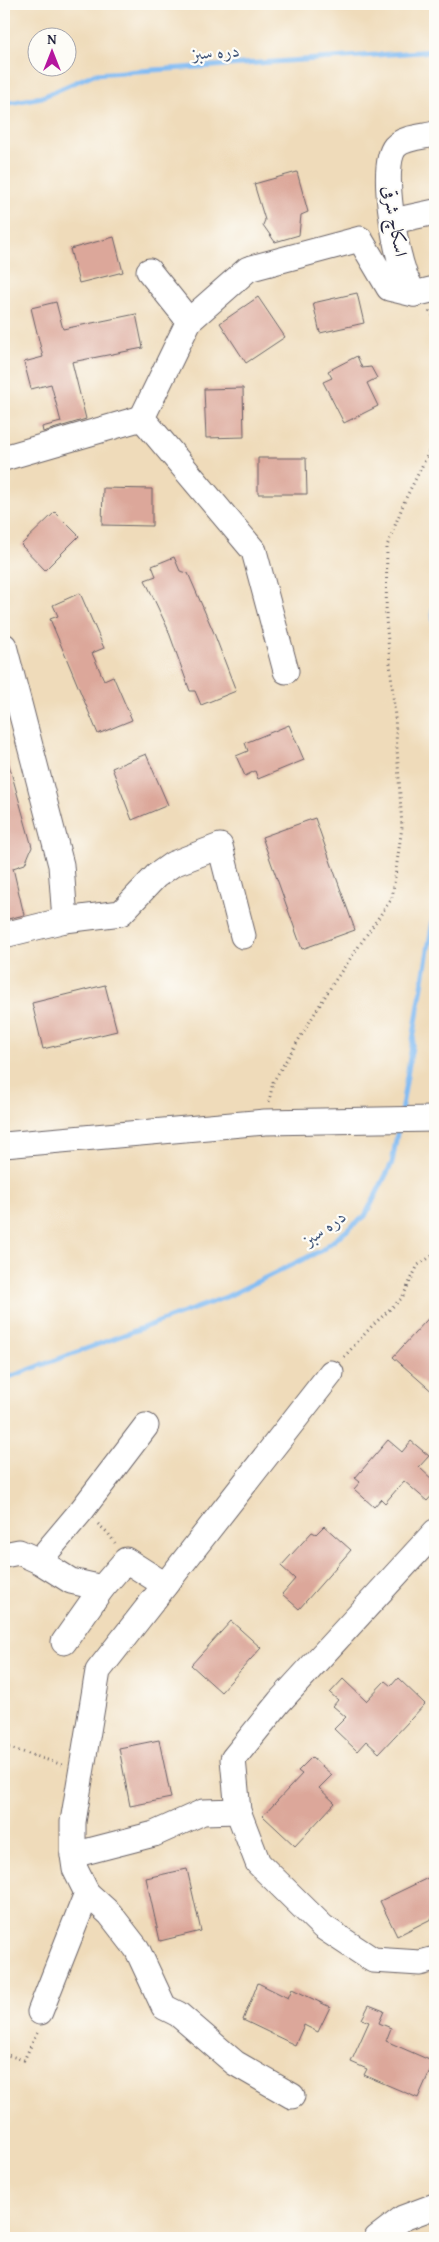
<svg xmlns="http://www.w3.org/2000/svg" width="439" height="2242" font-family="'Gentium Book Plus',Amiri,serif">
  <rect width="100%" height="100%" fill="#fdfcf7"/>
  <filter id="ink" filterUnits="userSpaceOnUse"><feTurbulence type="fractalNoise" baseFrequency=".02" numOctaves="2"/><feDisplacementMap in="SourceGraphic" scale="10" xChannelSelector="R" yChannelSelector="G"/><feConvolveMatrix kernelMatrix="1 2 1 2 8 2 1 2 1" color-interpolation-filters="sRGB"/></filter>
  <filter id="wash" filterUnits="userSpaceOnUse"><feTurbulence type="fractalNoise" baseFrequency=".0096" numOctaves="4" result="noise"/><feDisplacementMap in="SourceGraphic" scale="20" xChannelSelector="R" yChannelSelector="G"/><feGaussianBlur stdDeviation="1.12" result="paint"/><feColorMatrix in="noise" values="0 0 0 0 0 0 0 0 0 0 0 0 0 0 0 0 0 1.4 0 .05"/><feComposite in="paint" operator="in"/></filter>
  <g filter="url(#wash)">
    <rect width="100%" height="100%" fill="#efdbba"/>
    <g fill="none" stroke-linecap="round" stroke-linejoin="round">
      <g stroke="#82bcf3" stroke-width="5">
        <polyline points="4,104 42,97 94,74 435,51"/>
        <polyline points="435,599 433,610 435,640"/>
        <polyline points="401,1112 435,908"/>
        <polyline points="4,1379 226,1297 322,1250 365,1216 392,1163 398,1128"/>
      </g>
    </g>
    <g id="blocks">
      <g fill="#dca79a">
        <polygon points="297,172 308,212 301,215 299,235 275,242 263,225 265,220 254,184"/>
        <polygon points="114,237 123,272 79,283 70,249"/>
        <polygon points="357,293 364,323 320,333 313,303"/>
        <polygon points="258,297 285,337 246,363 220,323"/>
        <polygon points="56,302 63,329 136,314 143,348 72,362 86,419 43,432 42,427 61,422 51,384 31,389 24,362 43,357 31,308"/>
        <polygon points="357,356 362,368 371,367 377,378 367,383 378,406 344,423 323,382 332,378 328,371"/>
        <polygon points="243,388 244,437 206,438 204,389"/>
        <polygon points="258,458 306,458 307,494 258,494"/>
        <polygon points="103,488 152,489 152,526 102,525"/>
        <polygon points="55,512 79,536 45,570 21,545"/>
        <polygon points="174,557 180,571 188,573 214,633 236,691 201,705 195,691 190,691 167,627 145,580 156,576 152,566"/>
        <polygon points="80,593 104,648 92,653 104,680 113,676 132,720 98,734 50,619 58,616 53,605"/>
        <polygon points="289,725 304,760 258,779 255,771 245,776 236,756 248,751 245,743"/>
        <polygon points="146,754 168,805 132,820 112,768"/>
        <polygon points="8,761 32,847 25,864 13,868 24,915 4,920 4,762"/>
        <polygon points="315,818 355,930 302,949 262,837"/>
        <polygon points="105,985 117,1031 43,1049 32,1003"/>
        <polygon points="435,1311 435,1394 393,1357"/>
        <polygon points="388,1440 402,1452 411,1441 429,1456 419,1467 435,1482 435,1492 427,1501 404,1481 385,1503 381,1499 374,1507 354,1489 360,1482 355,1478"/>
        <polygon points="324,1526 351,1550 299,1609 282,1594 295,1579 281,1566 312,1532 316,1534"/>
        <polygon points="231,1621 261,1648 221,1692 191,1665"/>
        <polygon points="398,1678 425,1704 379,1753 366,1741 357,1751 334,1729 346,1717 333,1706 338,1700 330,1693 343,1679 366,1701 385,1681 391,1686"/>
        <polygon points="159,1740 171,1798 130,1806 119,1748"/>
        <polygon points="312,1757 332,1775 319,1788 335,1803 295,1846 263,1816 302,1774 298,1771"/>
        <polygon points="187,1869 201,1931 160,1941 146,1878"/>
        <polygon points="430,1877 435,1887 435,1917 397,1936 380,1901"/>
        <polygon points="258,1983 288,1998 292,1989 330,2007 318,2032 304,2025 295,2045 243,2020"/>
        <polygon points="369,2005 384,2011 379,2023 391,2028 386,2041 434,2062 418,2098 364,2075 367,2069 351,2062 369,2022 362,2019"/>
      </g>
    </g>
  </g>
  <g filter="url(#ink)">
    <use href="#blocks" fill-opacity="0" stroke="#6a6367" stroke-width="1"/>
    <g fill="none" stroke-linecap="round" stroke-linejoin="round">
      <g stroke="#6a6367" stroke-width="27">
        <g id="minor">
          <polyline points="393,221 435,212"/>
          <polyline points="149,271 189,321"/>
          <path d="M414,294C411,287 406,280 404,273C396,249 379,167 395,147C404,137 423,137 435,134"/>
          <polyline points="4,458 142,418"/>
          <polyline points="4,646 61,865 65,920"/>
          <polyline points="286,671 254,551 142,418 189,321 248,269 360,239 389,288 414,294 435,289"/>
          <polyline points="4,935 65,920 121,913 156,876 173,864 220,846 243,936"/>
          <polyline points="4,1145 265,1122 435,1119"/>
          <polyline points="435,1532 280,1701 233,1759 238,1811 258,1863 323,1927 373,1960 420,1963 435,1959"/>
          <polyline points="4,1555 19,1552 39,1561 71,1581 102,1588 126,1560 165,1585"/>
          <polyline points="39,1561 82,1510 146,1426"/>
          <polyline points="64,1642 102,1588"/>
          <polyline points="238,1811 203,1812 154,1834 73,1855 73,1822 98,1671 331,1373"/>
          <polyline points="87,1893 110,1914 137,1949 164,2007 178,2014 235,2063 292,2096"/>
          <polyline points="40,2012 87,1893 75,1869 73,1855"/>
          <polyline points="377,2238 403,2218 435,2206"/>
        </g>
      </g>
      <g stroke="#6a6367" stroke-width="3" stroke-dasharray="1 4" stroke-linecap="butt">
        <polyline points="429,311 435,318"/>
        <polyline points="269,1102 273,1082 332,985 392,898 402,827 395,717 386,619 387,546 405,500 435,440"/>
        <polyline points="344,1357 372,1326 402,1298 418,1265 435,1254"/>
        <polyline points="98,1524 108,1533 115,1543"/>
        <polyline points="4,1746 63,1765"/>
        <polyline points="4,2054 24,2060 38,2031"/>
      </g>
      <use href="#minor" stroke="#fff" stroke-width="25"/>
    </g>
  </g>
  <g text-anchor="middle" stroke-width="4.5" stroke-linejoin="round" paint-order="stroke">
    <g font-size="18" fill="#22223b" stroke="#fdfcf7">
      <text transform="translate(395 221) rotate(80)" y="6">اسکاچ شرقی</text>
    </g>
    <g font-size="19" font-style="italic" fill="#44587b" stroke="#fdfcf7">
      <text transform="translate(216 51) rotate(-4)" y="7">دره سبز</text>
      <text transform="translate(324 1227) rotate(-35)" y="7">دره سبز</text>
    </g>
  </g>
  <rect width="439" height="2242" fill="none" stroke="#fdfcf7" stroke-width="20"/>
  <g transform="translate(52 52)"><circle r="24" fill="#fdfcf7" stroke="#a5a5ac"/>
  <path d="M0-4L9 19L0 12L-9 19Z" fill="#b5179e"/>
  <text y="-8" font-size="14" font-weight="bold" text-anchor="middle" fill="#22223b">N</text>
  </g>
</svg>
